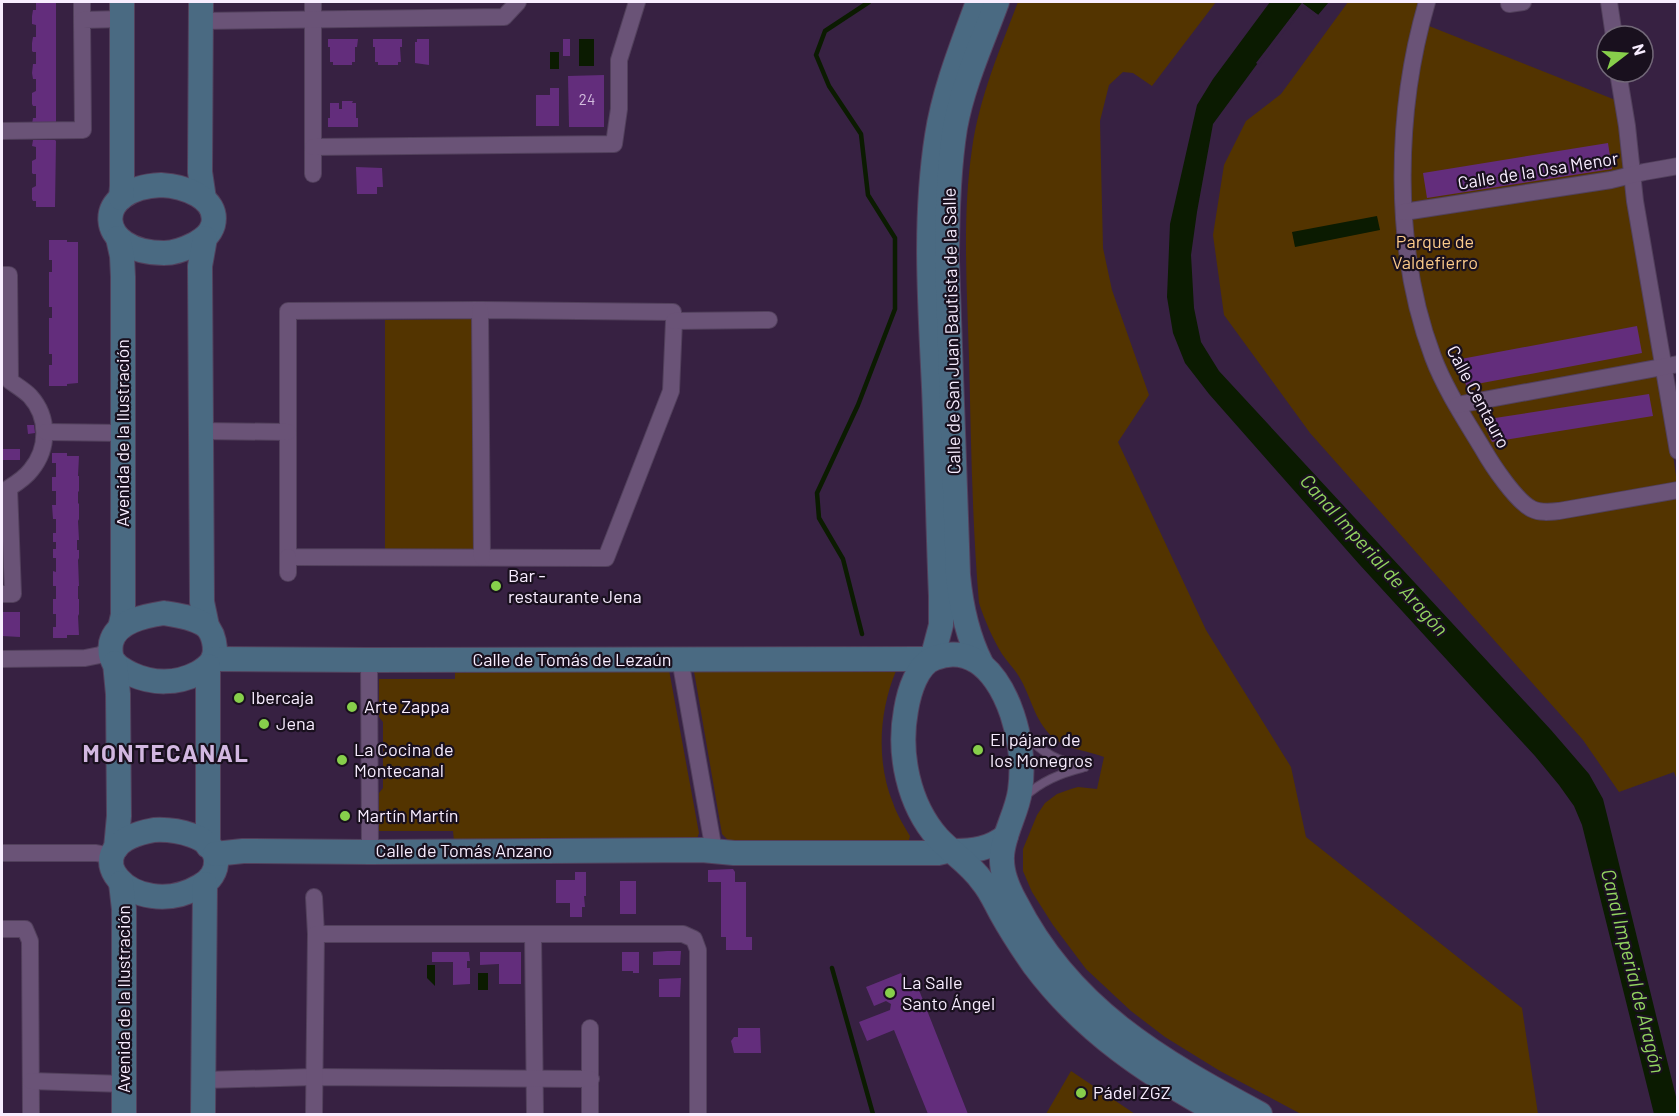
<svg xmlns="http://www.w3.org/2000/svg" width="1679" height="1116" font-family="Barlow,sans-serif">
  <rect width="100%" height="100%" fill="#372142"/>
  <g fill="#533400">
    <path d="M1018,2H1216L1152,86L1133,73L1123,72L1109,85L1100,121L1103,248L1112,290L1149,395L1118,442L1206,630L1291,767L1306,837L1522,1008L1538,1114H1301L1220,1071L1165,1037L1131,1011L1086,969L1053,925L1032,892L1023,871V849L1037,815L1045,803L1057,794L1071,789L1078,787L1097,789L1104,757C1089,751 1070,750 1056,740C1035,723 1033,702 1021,680C1016,670 1008,663 1002,654C992,637 985,621 979,603C972,521 971,439 969,357C967,288 962,217 972,149C979,98 1000,49 1018,2Z"/>
    <polygon points="1348,2 1424,2 1414,22 1429,26 1623,103 1677,483 1677,780 1674,772 1619,792 1583,740 1310,433 1224,315 1213,235 1224,165 1246,121 1281,94"/>
    <polygon points="473,319 475,549 385,550 385,320"/>
    <polygon points="455,669 669,670 699,833 697,839 454,841 453,831 379,831 379,793 383,788 383,722 379,717 379,679 455,679"/>
    <path d="M697,669L896,671C879,711 876,762 893,803C897,815 904,826 910,836L909,840H728L722,834L695,677L694,672Z"/>
    <polygon points="1071,1071 1135,1114 1046,1114"/>
  </g>
  <g fill="#0b1b01">
    <polygon points="1270,2 1329,2 1318,15 1302,3 1213,124 1197,212 1191,255 1194,308 1201,342 1219,371 1551,730 1589,774 1603,799 1608,819 1677,1101 1677,1114 1654,1114 1582,825 1574,806 1559,785 1535,756 1359,564 1209,394 1185,363 1173,333 1167,297 1170,224 1197,105 1213,79"/>
    <rect x="579" y="39" width="15" height="27"/>
    <rect x="550" y="52" width="9" height="17"/>
    <polygon points="1377,216 1380,230 1295,247 1292,232"/>
    <polygon points="427,965 435,965 435,986 427,978"/>
    <rect x="478" y="973" width="10" height="17"/>
  </g>
  <polygon fill="#372142" points="1302,3 1321,17 1317,18 1303,7 1259,65 1256,63"/>
  <g fill="none" stroke-linecap="round" stroke-linejoin="round">
    <g stroke="#0b1b01" stroke-width="4.5">
      <polyline points="862,634 843,559 819,518 817,493 858,405 895,309 895,238 868,195 861,134 829,86 816,55 825,31 869,2"/>
      <polyline points="832,968 873,1114"/>
    </g>
  </g>
  <g fill="#632d7c">
    <polygon points="36,2 56,2 56,124 32,124 33,118 36,118 36,106 33,106 32,104 32,93 36,91 36,79 33,79 32,73 33,64 36,64 36,52 33,52 32,51 32,43 33,37 36,37 36,25 32,24 32,16 33,10 36,10"/>
    <polygon points="328,39 358,39 357,47 355,47 355,62 352,62 352,65 333,65 333,62 330,62 330,47 328,47"/>
    <polygon points="373,39 402,39 402,47 400,47 401,62 398,62 398,65 378,65 378,62 375,62 375,47 373,47"/>
    <polygon points="417,39 429,39 429,65 415,63 415,42 417,42"/>
    <rect x="563" y="39" width="7" height="17"/>
    <polygon points="604,75 604,127 569,127 568,76"/>
    <polygon points="550,88 559,88 559,126 536,126 536,95 550,95"/>
    <polygon points="342,101 353,101 352,103 356,103 356,118 358,118 358,127 328,127 328,118 330,118 330,103 339,103 339,109 342,109"/>
    <polygon points="33,140 55,140 56,141 55,207 36,207 36,201 33,201 32,199 32,188 36,186 36,174 33,174 32,173 32,161 36,159 36,147 32,146"/>
    <polygon points="1608,143 1612,169 1427,198 1423,173"/>
    <polygon points="356,167 382,168 383,187 377,187 377,194 357,194"/>
    <polygon points="49,240 67,240 67,242 78,242 78,383 67,384 67,386 49,386 49,365 52,365 52,354 49,354 49,318 52,318 52,307 49,307 49,272 52,272 52,260 49,260"/>
    <polygon points="1637,326 1642,353 1466,386 1461,359"/>
    <polygon points="1649,394 1653,416 1492,442 1482,420"/>
    <polygon points="27,425 34,425 35,433 28,434"/>
    <rect x="2" y="449" width="18" height="11"/>
    <polygon points="52,453 67,453 67,456 79,456 78,476 79,476 79,491 78,492 78,503 79,504 79,519 78,521 79,540 77,540 77,550 79,550 79,558 78,560 79,586 78,586 78,599 79,599 79,614 78,616 79,635 67,635 67,638 53,638 53,627 56,627 56,614 53,614 53,599 56,599 56,586 53,586 53,571 56,572 56,558 53,558 53,549 56,549 56,542 53,542 53,533 56,533 56,519 53,519 52,505 56,505 56,491 52,491 52,477 56,477 56,463 52,463"/>
    <polygon points="2,612 20,612 20,637 2,636"/>
    <polygon points="733,869 735,872 735,882 746,882 746,937 752,937 752,950 726,950 726,937 721,937 721,882 708,882 708,870"/>
    <polygon points="575,872 586,872 586,896 584,896 585,907 582,907 582,917 570,917 570,903 556,903 556,880 575,880"/>
    <rect x="620" y="881" width="16" height="33"/>
    <polygon points="667,951 681,951 680,965 653,965 653,952"/>
    <polygon points="432,952 469,952 470,961 467,961 467,968 470,968 470,984 453,985 453,962 432,962"/>
    <polygon points="480,952 521,952 521,984 499,984 499,964 480,965"/>
    <polygon points="622,952 639,952 639,973 633,973 633,971 622,971"/>
    <polygon points="901,973 908,989 917,985 968,1114 928,1114 894,1030 867,1041 859,1022 890,1010 891,1004 886,1001 874,1006 866,987"/>
    <polygon points="681,978 680,997 659,997 659,979"/>
    <polygon points="738,1028 760,1028 761,1053 734,1053 731,1041 734,1037 738,1037"/>
  </g>
  <g fill="none" stroke-linecap="round" stroke-linejoin="round">
    <g stroke="#52405c" stroke-width="10">
      <g id="lane">
        <path d="M1024,732C1040,753 1060,762 1085,767"/>
        <path d="M1024,797C1042,781 1059,774 1082,768"/>
      </g>
    </g>
    <g stroke="#52405c" stroke-width="18">
      <g id="street">
        <polyline points="313,2 313,174"/>
        <path d="M1427,2C1395,111 1392,249 1433,357C1445,389 1465,419 1483,449C1492,465 1516,501 1532,509C1540,513 1549,512 1559,511L1678,490"/>
        <polyline points="1509,2 1509,4 1523,2"/>
        <polyline points="1609,2 1614,36"/>
        <polyline points="82,20 82,2"/>
        <polyline points="201,21 504,17 518,2"/>
        <polyline points="1618,72 1627,126 1635,201 1678,451"/>
        <polyline points="2,131 83,130 82,20 122,19"/>
        <polyline points="313,147 614,144 619,109 619,60 637,2"/>
        <polyline points="1404,212 1611,180 1644,172 1678,166"/>
        <path d="M2,275H9L10,381C17,386 24,390 30,396C49,417 49,448 31,470C25,478 17,483 9,488L13,594H2"/>
        <polygon points="480,310 673,312 674,321 671,391 606,558 288,557 288,311"/>
        <polyline points="480,310 482,557"/>
        <polyline points="674,321 769,320"/>
        <polyline points="1457,405 1678,364"/>
        <polyline points="201,431 288,432"/>
        <polyline points="46,432 122,433"/>
        <polyline points="288,573 288,557"/>
        <polyline points="2,659 85,658 100,655 110,649"/>
        <polyline points="680,659 714,851"/>
        <polyline points="369,660 370,852"/>
        <polyline points="2,853 96,853 112,856"/>
        <polyline points="314,897 316,934"/>
        <polyline points="2,929 25,929 30,941 31,1114"/>
        <polyline points="533,934 535,1114"/>
        <polyline points="590,1028 590,1114"/>
        <polyline points="204,1080 314,1077 591,1079"/>
        <polyline points="31,1081 124,1084"/>
        <polyline points="314,1114 316,934 683,934 694,939 698,950 698,1114"/>
      </g>
    </g>
    <g stroke="#52405c" stroke-width="26">
      <g id="secondary">
        <polyline points="201,2 200,172 204,199"/>
        <path d="M161,185C182,186 220,197 213,225C210,235 203,239 195,244C185,249 175,253 164,253C95,253 91,188 161,185Z"/>
        <polyline points="121,198 122,186 122,2"/>
        <polyline points="118,238 122,256 123,277 123,615 120,628"/>
        <polyline points="205,238 200,266 202,602 207,626"/>
        <path d="M164,613C177,615 192,617 203,624C214,630 218,651 212,661C209,666 203,670 198,673C177,684 153,684 131,674C125,671 117,667 113,661C110,655 110,649 111,643C116,621 145,616 164,613Z"/>
        <polyline points="213,659 369,660 931,659"/>
        <path d="M932,659L941,625V596C938,526 937,456 934,387C930,303 924,219 937,136C944,90 962,46 978,2"/>
        <polyline points="115,663 118,694 119,816 116,848"/>
        <path d="M981,663C967,635 961,607 958,575L947,261C947,216 948,172 955,128C963,84 982,43 997,2"/>
        <polyline points="208,666 208,846"/>
        <path d="M154,830C174,829 214,835 216,860C217,871 210,881 200,886C133,925 64,846 154,830Z"/>
        <path d="M953,851C973,851 990,849 1006,836"/>
        <polyline points="215,854 243,851 370,852 702,850 734,853 938,853 951,850"/>
        <polyline points="121,883 124,909 124,1114"/>
        <polyline points="203,1114 205,884"/>
        <path d="M1221,1114C1149,1075 1084,1032 1034,965C1022,948 1011,931 1001,913C995,902 990,890 982,881C970,864 952,853 938,838C908,804 898,753 906,710C909,692 917,664 935,658C988,638 1015,707 1020,748C1022,762 1022,777 1020,791C1017,813 1003,834 1002,856C1001,873 1008,889 1016,903C1070,1009 1159,1060 1260,1114"/>
      </g>
    </g>
    <use href="#lane" stroke="#6a5377" stroke-width="8"/>
    <use href="#street" stroke="#6a5377" stroke-width="16"/>
    <use href="#secondary" stroke="#4a6a82" stroke-width="24"/>
  </g>
  <g fill="#87cf4b" stroke="#19101e" stroke-width="2">
    <circle cx="496" cy="586" r="6"/>
    <circle cx="239" cy="698" r="6"/>
    <circle cx="352" cy="707" r="6"/>
    <circle cx="264" cy="724" r="6"/>
    <circle cx="978" cy="750" r="6"/>
    <circle cx="342" cy="760" r="6"/>
    <circle cx="345" cy="816" r="6"/>
    <circle cx="890" cy="993" r="6"/>
    <circle cx="1081" cy="1093" r="6"/>
  </g>
  <g text-anchor="middle" stroke-width="4.5" stroke-linejoin="round" paint-order="stroke">
    <g font-size="15" fill="#d3bdde">
      <text x="587" y="105">24</text>
    </g>
    <g font-size="18" fill="#f8edff" stroke="#19101e">
      <text transform="translate(1538 171) rotate(-9)" y="6">Calle de la Osa Menor</text>
      <text transform="translate(952 331) rotate(-91)" y="6">Calle de San Juan Bautista de la Salle</text>
      <text transform="translate(1478 397) rotate(62)" y="6">Calle Centauro</text>
      <text transform="translate(123 433) rotate(-90)" y="6">Avenida de la Ilustración</text>
      <text x="572" y="666">Calle de Tomás de Lezaún</text>
      <text x="464" y="857">Calle de Tomás Anzano</text>
      <text transform="translate(124 999) rotate(-90)" y="6">Avenida de la Ilustración</text>
    </g>
    <g font-size="18" fill="#fbca8a" stroke="#19101e">
      <text x="1435" y="248">Parque de<tspan x="1435" dy="21">Valdefierro</tspan></text>
    </g>
    <g font-size="18" fill="#f8edff" stroke="#19101e" text-anchor="start">
      <text x="508" y="582">Bar -<tspan x="508" dy="21">restaurante Jena</tspan></text>
      <text x="251" y="704">Ibercaja</text>
      <text x="364" y="713">Arte Zappa</text>
      <text x="276" y="730">Jena</text>
      <text x="990" y="746">El pájaro de<tspan x="990" dy="21">los Monegros</tspan></text>
      <text x="354" y="756">La Cocina de<tspan x="354" dy="21">Montecanal</tspan></text>
      <text x="357" y="822">Martín Martín</text>
      <text x="902" y="989">La Salle<tspan x="902" dy="21">Santo Ángel</tspan></text>
      <text x="1093" y="1099">Pádel ZGZ</text>
    </g>
    <g font-size="20" font-style="italic" fill="#92d460" stroke="#19101e">
      <text transform="translate(1374 555) rotate(48)" y="7">Canal Imperial de Aragón</text>
      <text transform="translate(1633 971) rotate(76)" y="7">Canal Imperial de Aragón</text>
    </g>
    <g font-size="24" font-weight="bold" letter-spacing="1.5" fill="#d2b7e1" stroke="#19101e">
      <text x="166" y="762">MONTECANAL</text>
    </g>
  </g>
  <rect width="1679" height="1116" fill="none" stroke="#f8edff" stroke-width="6"/>
  <g transform="translate(1625 54) rotate(73)"><circle r="28" fill="#19101e" stroke="#726878" stroke-width="1.5"/>
  <path d="M0-4.5L10 22L0 15L-10 22Z" fill="#87cf4b"/>
  <text y="-9" font-size="16" font-weight="bold" text-anchor="middle" fill="#f8edff">N</text>
  </g>
</svg>
